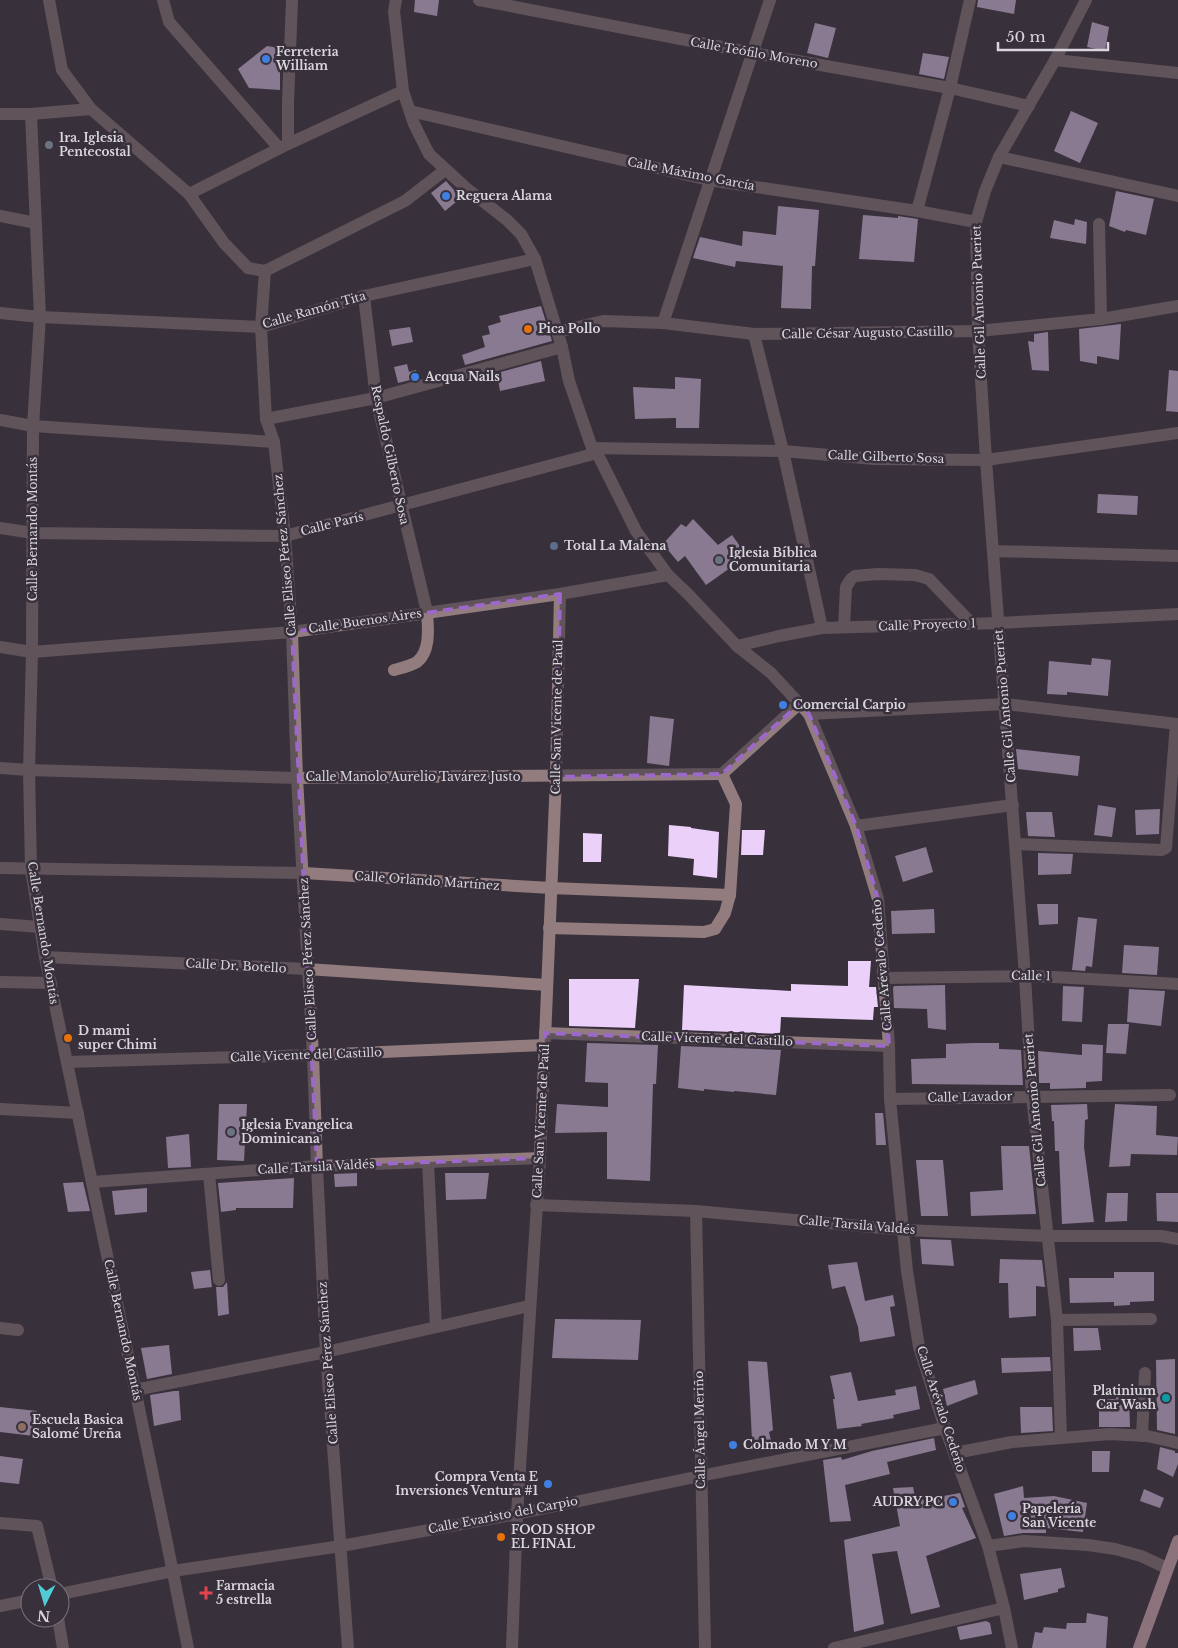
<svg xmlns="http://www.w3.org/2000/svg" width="1178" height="1648" font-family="'Libre Baskerville',serif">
  <rect width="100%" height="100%" fill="#38313c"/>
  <g fill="#ebd0f9">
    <polygon points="415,0 439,0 437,16 414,12"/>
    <polygon points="978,0 1016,0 1014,14 977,7"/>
    <polygon points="1092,22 1109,27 1105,51 1087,47"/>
    <polygon points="815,23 836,28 828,58 807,53"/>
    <polygon points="267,46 280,48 280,90 249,88 238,69"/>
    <polygon points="923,53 949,57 944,79 919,74"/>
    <polygon points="1071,111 1098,123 1080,163 1054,151"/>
    <polygon points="446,181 461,198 445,211 431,193"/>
    <polygon points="1116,191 1154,199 1146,235 1126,230 1125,232 1109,226"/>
    <polygon points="778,206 819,210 815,266 812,266 811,309 781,308 783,266 736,261 735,267 693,258 700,237 742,246 743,231 776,235"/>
    <polygon points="863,215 898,218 898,216 918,219 914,262 859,259"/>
    <polygon points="1075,219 1087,222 1086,244 1050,238 1054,220 1074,225"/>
    <polygon points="541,306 552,341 465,365 462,355 485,347 482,336 490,334 488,326 501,322 499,316"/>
    <polygon points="1121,324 1119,360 1097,356 1097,364 1080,361 1079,329"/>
    <polygon points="410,327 413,342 392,346 389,330"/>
    <polygon points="1048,332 1049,371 1032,370 1028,341 1034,342 1034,334"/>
    <polygon points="541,361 545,381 500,391 497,373"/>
    <polygon points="407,364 409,372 416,370 418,378 398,383 394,367"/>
    <polygon points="1169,370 1178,371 1178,412 1166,411"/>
    <polygon points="675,377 701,379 699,428 676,428 676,418 635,419 633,387 675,389"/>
    <polygon points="1098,494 1138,496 1137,515 1097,513"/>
    <polygon points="693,519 718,545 732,535 747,556 706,585 685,556 678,562 663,544 681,524 686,527"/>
    <polygon points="1092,658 1111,660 1108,696 1067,692 1067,695 1047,694 1049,661 1091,665"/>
    <polygon points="650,716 674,719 669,766 647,763"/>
    <polygon points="1016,749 1080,756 1078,776 1018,769"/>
    <polygon points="1098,805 1116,808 1112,837 1094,835"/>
    <polygon points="1160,809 1159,834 1136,835 1135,810"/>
    <polygon points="1026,812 1052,812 1055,837 1028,836"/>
    <polygon points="669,825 691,827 691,828 719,832 717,878 693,875 694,859 668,856"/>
    <polygon points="742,830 765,830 763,855 741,855"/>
    <polygon points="583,833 602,834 601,862 583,862"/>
    <polygon points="926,847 933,872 903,882 895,856"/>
    <polygon points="1038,853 1073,854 1071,874 1038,875"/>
    <polygon points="1037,904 1058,904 1058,924 1039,925"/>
    <polygon points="934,909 935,933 892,934 891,911"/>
    <polygon points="1078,917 1097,919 1092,967 1086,966 1085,971 1072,970"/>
    <polygon points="1124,945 1159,947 1157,975 1122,973"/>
    <polygon points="848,961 871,961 869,987 876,987 878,1007 874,1007 873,1020 781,1017 780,1034 682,1030 684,985 791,991 791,984 848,986"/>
    <polygon points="569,979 639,979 635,1028 569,1026"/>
    <polygon points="945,985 946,1030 928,1028 927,1009 894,1008 893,988 894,986"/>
    <polygon points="1063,986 1084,987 1082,1022 1062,1021"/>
    <polygon points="1129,989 1165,991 1161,1026 1127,1022"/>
    <polygon points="1108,1024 1129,1024 1126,1054 1106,1053"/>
    <polygon points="587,1043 658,1045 656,1084 653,1084 650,1181 607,1179 607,1132 555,1133 557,1104 608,1107 608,1083 585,1082"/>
    <polygon points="974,1043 999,1043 999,1049 1021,1050 1023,1085 912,1084 911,1059 946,1058 946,1044"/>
    <polygon points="1082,1044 1103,1045 1102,1081 1086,1082 1086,1088 1050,1089 1050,1083 1039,1083 1038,1051 1082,1055"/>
    <polygon points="681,1046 781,1050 776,1095 734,1091 734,1092 704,1089 704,1091 678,1088"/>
    <polygon points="219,1104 247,1104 244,1161 217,1160"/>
    <polygon points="1087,1104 1088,1119 1085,1120 1084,1147 1094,1222 1062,1224 1059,1151 1055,1151 1054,1121 1052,1121 1051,1105"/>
    <polygon points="1115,1104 1157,1106 1156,1135 1178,1137 1177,1155 1131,1154 1130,1166 1109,1167"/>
    <polygon points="875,1113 883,1113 886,1145 876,1145"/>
    <polygon points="189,1134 191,1167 168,1168 166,1137"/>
    <polygon points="1001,1146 1029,1146 1036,1214 971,1216 970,1192 1003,1190"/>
    <polygon points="916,1160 943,1160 948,1216 921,1216"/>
    <polygon points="357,1173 357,1186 335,1187 334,1174"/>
    <polygon points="445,1173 489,1173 486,1199 446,1200"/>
    <polygon points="294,1178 293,1208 236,1208 236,1210 221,1212 218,1183"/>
    <polygon points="83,1182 90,1211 68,1212 63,1183"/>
    <polygon points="147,1188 147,1212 115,1215 112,1191"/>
    <polygon points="1107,1193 1128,1193 1127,1221 1105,1222"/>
    <polygon points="1156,1193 1178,1193 1178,1222 1157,1221"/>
    <polygon points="920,1239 951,1240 954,1266 922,1264"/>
    <polygon points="1000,1259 1042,1260 1045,1287 1036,1286 1036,1316 1009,1318 1008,1283 999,1283"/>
    <polygon points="857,1262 865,1301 893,1295 895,1306 890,1307 895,1336 860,1342 858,1327 845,1286 832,1289 828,1265"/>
    <polygon points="210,1270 212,1287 194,1289 191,1272"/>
    <polygon points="1114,1272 1154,1272 1154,1301 1130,1302 1130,1305 1114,1306 1114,1302 1070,1303 1069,1278 1114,1278"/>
    <polygon points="227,1282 229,1314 218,1316 216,1287 223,1287"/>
    <polygon points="555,1319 641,1320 638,1360 552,1358"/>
    <polygon points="1073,1328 1098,1328 1101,1350 1074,1351"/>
    <polygon points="169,1345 172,1374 147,1379 141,1348"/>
    <polygon points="1050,1357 1051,1371 1002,1373 1001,1358"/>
    <polygon points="1175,1359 1175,1434 1157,1430 1156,1360"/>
    <polygon points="748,1361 767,1362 773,1430 769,1432 771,1441 752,1440"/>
    <polygon points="851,1372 858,1401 896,1395 895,1390 916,1386 920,1409 893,1415 894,1418 861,1424 862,1426 837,1429 833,1399 835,1399 830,1376"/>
    <polygon points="975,1380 978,1394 947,1406 943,1389"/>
    <polygon points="174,1391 179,1391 181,1420 154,1426 150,1395"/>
    <polygon points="1116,1396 1129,1396 1130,1427 1099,1427 1099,1399 1116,1399"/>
    <polygon points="0,1407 37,1411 34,1436 0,1432"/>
    <polygon points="1020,1407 1052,1407 1053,1431 1021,1433"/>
    <polygon points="934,1438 936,1450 887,1462 890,1474 845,1485 851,1521 830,1522 823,1460 841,1457 842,1460 872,1451"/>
    <polygon points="1160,1447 1175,1451 1175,1453 1178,1453 1178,1464 1173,1477 1157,1469"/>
    <polygon points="1092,1451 1110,1451 1109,1472 1092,1472"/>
    <polygon points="0,1456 23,1459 19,1484 0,1482"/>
    <polygon points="1023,1486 1024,1498 1054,1496 1087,1503 1083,1532 1046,1528 1046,1533 1023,1533 1004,1536 994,1494"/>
    <polygon points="913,1487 916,1501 960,1493 965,1507 962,1508 976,1538 926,1556 940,1607 911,1614 897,1551 872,1554 884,1624 854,1632 844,1540 900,1526 893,1488"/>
    <polygon points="1144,1489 1164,1498 1160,1508 1140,1501"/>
    <polygon points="1061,1568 1065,1587 1058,1589 1058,1592 1024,1600 1020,1574"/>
    <polygon points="1087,1613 1108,1617 1106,1648 1032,1648 1035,1632 1042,1633 1044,1627 1066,1629 1067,1623 1086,1623"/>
    <polygon points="986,1621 990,1623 992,1634 960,1640 957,1627"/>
  </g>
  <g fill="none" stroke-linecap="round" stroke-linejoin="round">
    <g stroke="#937c7e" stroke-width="12">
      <polyline points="49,0 62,70 91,109 189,194 224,243 248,268 265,271 405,201 445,170"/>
      <polyline points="163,0 169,22 279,148"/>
      <polyline points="396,0 394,11 403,91 414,124 429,154 466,188 507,220 521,234 535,259 562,347 569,381 592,448 597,453 636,531 668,575 688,594 737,646 771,673 809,714 856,826 878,899 889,1046 890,1099 907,1271 919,1347 945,1428 988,1546 1004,1608 1012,1648"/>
      <polyline points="479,0 753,53 950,88 1029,106"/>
      <polyline points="1055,60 1178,73"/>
      <polyline points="410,111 709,180 917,211 976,222"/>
      <polyline points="0,114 31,114 91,109"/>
      <polyline points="31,114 40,317 33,426 32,652 29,770 31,869 45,957 166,1538 188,1648"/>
      <polyline points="288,144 288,103 292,0"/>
      <polyline points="999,157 1178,196"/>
      <polyline points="189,194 288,144 403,91"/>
      <polyline points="917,211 950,88 970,0"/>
      <polyline points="0,216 36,223"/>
      <polyline points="1099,224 1101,319"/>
      <polyline points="265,271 261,327 266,419 274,442 285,536 292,632 297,778 313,1055 317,1166 326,1352 348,1648"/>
      <path d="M364,296L376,398L427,612C428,627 431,651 417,662C411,666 401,668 394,670"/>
      <polyline points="0,313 40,317 261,327 364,296 535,259"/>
      <polyline points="663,323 770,0"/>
      <polyline points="557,332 603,321 663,323 754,334 978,331 1101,319 1178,306"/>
      <polyline points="754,334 783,451 822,628"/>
      <polyline points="266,419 376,398 562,347"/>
      <polyline points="0,420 33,426 274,442"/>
      <polyline points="592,448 783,451 875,459 986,460 1178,433"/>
      <polyline points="0,528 33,533 285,536 597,453"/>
      <polyline points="993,551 1178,556"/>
      <polyline points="844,627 846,587 851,579 855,576 877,574 915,575 929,579 971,623"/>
      <polyline points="737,646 779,636 822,628 998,623 1178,614"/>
      <polyline points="0,647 32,652 292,632 560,594 668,575"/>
      <polyline points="809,714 1005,704 1178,724"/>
      <polyline points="0,768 29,770 297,778 722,774 799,704"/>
      <polyline points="856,826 1013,805"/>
      <polyline points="1016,844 1162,850 1166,848 1176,724"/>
      <polyline points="0,868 304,873 551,888 730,895 736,804 722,774"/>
      <polyline points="0,924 40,927"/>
      <polyline points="549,928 704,932 715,929 725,913 730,895"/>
      <polyline points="45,957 307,969 547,985"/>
      <polyline points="884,978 1036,976 1178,984"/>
      <polyline points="0,982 51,983"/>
      <polyline points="545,1033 889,1046"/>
      <polyline points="67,1062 313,1055 545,1045"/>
      <polyline points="890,1099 1170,1095"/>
      <polyline points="0,1109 78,1113"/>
      <polyline points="428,1162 436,1327"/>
      <polyline points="209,1174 219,1280"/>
      <polyline points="92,1182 317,1166 540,1158"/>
      <polyline points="536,1205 696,1211 904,1230 1047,1236 1161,1236 1178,1239"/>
      <polyline points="696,1211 705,1648"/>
      <polyline points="1057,1320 1151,1319"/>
      <polyline points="0,1328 18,1330"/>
      <polyline points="135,1390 326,1352 529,1306"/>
      <polyline points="1142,1436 1145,1373"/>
      <polyline points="1061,1438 1057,1320 1032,1096 1025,976 986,460 978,331 976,222 985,191 999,157 1055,60 1086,0"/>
      <polyline points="955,1453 1012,1442 1110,1434 1147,1436 1178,1443"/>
      <polyline points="0,1523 37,1526 52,1588"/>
      <polyline points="988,1546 1024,1541 1088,1545 1115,1549 1141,1556 1167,1568"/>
      <polyline points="60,1594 173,1571 341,1546 517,1514 700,1476 945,1428"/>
      <polyline points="0,1606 30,1600"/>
      <polyline points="58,1618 63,1648"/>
      <polyline points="512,1648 517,1514 540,1158 556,777 560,594"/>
      <polyline points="834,1648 1004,1608"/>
    </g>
    <polyline stroke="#f2c3c8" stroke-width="12" points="1139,1648 1178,1541"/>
  </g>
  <path d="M0 0H1178V1648H0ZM560,594L556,777L722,774L799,704L809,714L856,826L878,899L889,1046L545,1033L540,1158L317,1166L292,632Z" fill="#38313c" fill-opacity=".55" fill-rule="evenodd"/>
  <path fill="none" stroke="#9c68ca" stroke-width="4" stroke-dasharray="10 6" stroke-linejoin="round" d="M560,594L556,777L722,774L799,704L809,714L856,826L878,899L889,1046L545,1033L540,1158L317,1166L292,632Z"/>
  <g fill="#3f7fe0" stroke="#38313c" stroke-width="2">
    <circle cx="266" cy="59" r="5"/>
    <circle cx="446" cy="196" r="5"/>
    <circle cx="415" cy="377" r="5"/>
    <circle cx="783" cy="705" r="5"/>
    <circle cx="733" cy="1445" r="5"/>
    <circle cx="548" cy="1484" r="5"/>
    <circle cx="953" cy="1502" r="5"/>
    <circle cx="1012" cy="1516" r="5"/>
  </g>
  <g fill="#6b7280" stroke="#38313c" stroke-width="2">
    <circle cx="49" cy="145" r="5"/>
    <circle cx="719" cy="560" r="5"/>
    <circle cx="231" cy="1132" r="5"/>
  </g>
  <g fill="#e8710a" stroke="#38313c" stroke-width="2">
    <circle cx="528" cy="329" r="5"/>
    <circle cx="68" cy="1038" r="5"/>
    <circle cx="501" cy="1537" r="5"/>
  </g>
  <circle fill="#5c6f8a" stroke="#38313c" stroke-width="2" cx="554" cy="546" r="5"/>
  <circle fill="#0f9aa8" stroke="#38313c" stroke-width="2" cx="1166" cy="1398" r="5"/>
  <circle fill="#8d6e63" stroke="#38313c" stroke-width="2" cx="22" cy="1427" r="5"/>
  <path fill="#e0444e" stroke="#38313c" stroke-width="2" d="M203.5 1585.5h5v5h5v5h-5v5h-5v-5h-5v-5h5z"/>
  <g text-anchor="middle" stroke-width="5" stroke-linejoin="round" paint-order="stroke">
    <g font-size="12" font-weight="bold" fill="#dad6dd" stroke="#38313c" text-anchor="start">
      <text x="276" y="56">Ferreteria<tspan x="276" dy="14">William</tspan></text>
      <text x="59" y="142">1ra. Iglesia<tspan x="59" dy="14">Pentecostal</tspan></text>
      <text x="456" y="200">Reguera Alama</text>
      <text x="538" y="333">Pica Pollo</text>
      <text x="425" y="381">Acqua Nails</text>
      <text x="564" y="550">Total La Malena</text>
      <text x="729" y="557">Iglesia Bíblica<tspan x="729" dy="14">Comunitaria</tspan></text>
      <text x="793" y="709">Comercial Carpio</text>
      <text x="78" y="1035">D mami<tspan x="78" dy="14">super Chimi</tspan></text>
      <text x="241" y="1129">Iglesia Evangelica<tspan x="241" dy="14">Dominicana</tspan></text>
      <text x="1156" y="1395" text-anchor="end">Platinium<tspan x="1156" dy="14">Car Wash</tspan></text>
      <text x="32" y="1424">Escuela Basica<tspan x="32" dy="14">Salomé Ureña</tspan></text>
      <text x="743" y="1449">Colmado M Y M</text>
      <text x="538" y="1481" text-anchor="end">Compra Venta E<tspan x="538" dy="14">Inversiones Ventura #1</tspan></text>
      <text x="943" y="1506" text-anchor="end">AUDRY PC</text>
      <text x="1022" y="1513">Papelería<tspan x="1022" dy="14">San Vicente</tspan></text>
      <text x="511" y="1534">FOOD SHOP<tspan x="511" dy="14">EL FINAL</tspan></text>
      <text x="216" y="1590">Farmacia<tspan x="216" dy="14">5 estrella</tspan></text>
    </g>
    <g font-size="12" fill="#dad6dd" stroke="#38313c">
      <text transform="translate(754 53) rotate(10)" y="4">Calle Teófilo Moreno</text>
      <text transform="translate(691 174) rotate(11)" y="4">Calle Máximo García</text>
      <text transform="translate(979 302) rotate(-92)" y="4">Calle Gil Antonio Pueriet</text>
      <text transform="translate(314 310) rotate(-16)" y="4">Calle Ramón Tita</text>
      <text transform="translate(867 333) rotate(-1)" y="4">Calle César Augusto Castillo</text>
      <text transform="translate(390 455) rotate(78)" y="4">Respaldo Gilberto Sosa</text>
      <text transform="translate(886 457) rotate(2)" y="4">Calle Gilberto Sosa</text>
      <text transform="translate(332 524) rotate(-14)" y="4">Calle París</text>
      <text transform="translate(33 529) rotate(-90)" y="4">Calle Bernando Montás</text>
      <text transform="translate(285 555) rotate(-95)" y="4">Calle Eliseo Pérez Sánchez</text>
      <text transform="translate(365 621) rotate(-8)" y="4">Calle Buenos Aires</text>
      <text transform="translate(927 625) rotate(-2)" y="4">Calle Proyecto 1</text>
      <text transform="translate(1005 706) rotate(-95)" y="4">Calle Gil Antonio Pueriet</text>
      <text transform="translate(557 717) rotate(-89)" y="4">Calle San Vicente de Paúl</text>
      <text x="413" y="781">Calle Manolo Aurelio Tavárez Justo</text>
      <text transform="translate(427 881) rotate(4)" y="4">Calle Orlando Martínez</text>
      <text transform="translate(43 933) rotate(81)" y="4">Calle Bernando Montás</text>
      <text transform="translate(308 959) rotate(-93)" y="4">Calle Eliseo Pérez Sánchez</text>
      <text transform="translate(882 965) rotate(-95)" y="4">Calle Arévalo Cedeño</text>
      <text transform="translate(236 966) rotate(3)" y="4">Calle Dr. Botello</text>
      <text transform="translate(1031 976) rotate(1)" y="4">Calle 1</text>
      <text transform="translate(717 1039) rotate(2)" y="4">Calle Vicente del Castillo</text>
      <text transform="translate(306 1055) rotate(-2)" y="4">Calle Vicente del Castillo</text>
      <text transform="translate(970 1097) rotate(-1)" y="4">Calle Lavador</text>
      <text transform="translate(1035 1110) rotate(-95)" y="4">Calle Gil Antonio Pueriet</text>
      <text transform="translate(541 1121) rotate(-87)" y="4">Calle San Vicente de Paúl</text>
      <text transform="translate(316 1167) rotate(-3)" y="4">Calle Tarsila Valdés</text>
      <text transform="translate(857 1225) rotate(5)" y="4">Calle Tarsila Valdés</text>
      <text transform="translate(123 1330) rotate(78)" y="4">Calle Bernando Montás</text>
      <text transform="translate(328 1363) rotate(-94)" y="4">Calle Eliseo Pérez Sánchez</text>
      <text transform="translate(941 1409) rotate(72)" y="4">Calle Arévalo Cedeño</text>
      <text transform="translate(700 1430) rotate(-91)" y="4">Calle Ángel Meriño</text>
      <text transform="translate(503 1515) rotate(-11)" y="4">Calle Evaristo del Carpio</text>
    </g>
  </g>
  <g transform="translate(45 1603) rotate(185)"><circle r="24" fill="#38313c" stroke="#79737c"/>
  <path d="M0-4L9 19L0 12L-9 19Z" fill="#52cbd7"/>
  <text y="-8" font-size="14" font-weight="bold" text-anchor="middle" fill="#dad6dd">N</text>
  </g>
  <path d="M998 42v8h110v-8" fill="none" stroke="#dad6dd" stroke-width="2.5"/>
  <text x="1006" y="42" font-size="15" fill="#dad6dd" stroke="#38313c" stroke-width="4" paint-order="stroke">50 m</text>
</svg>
